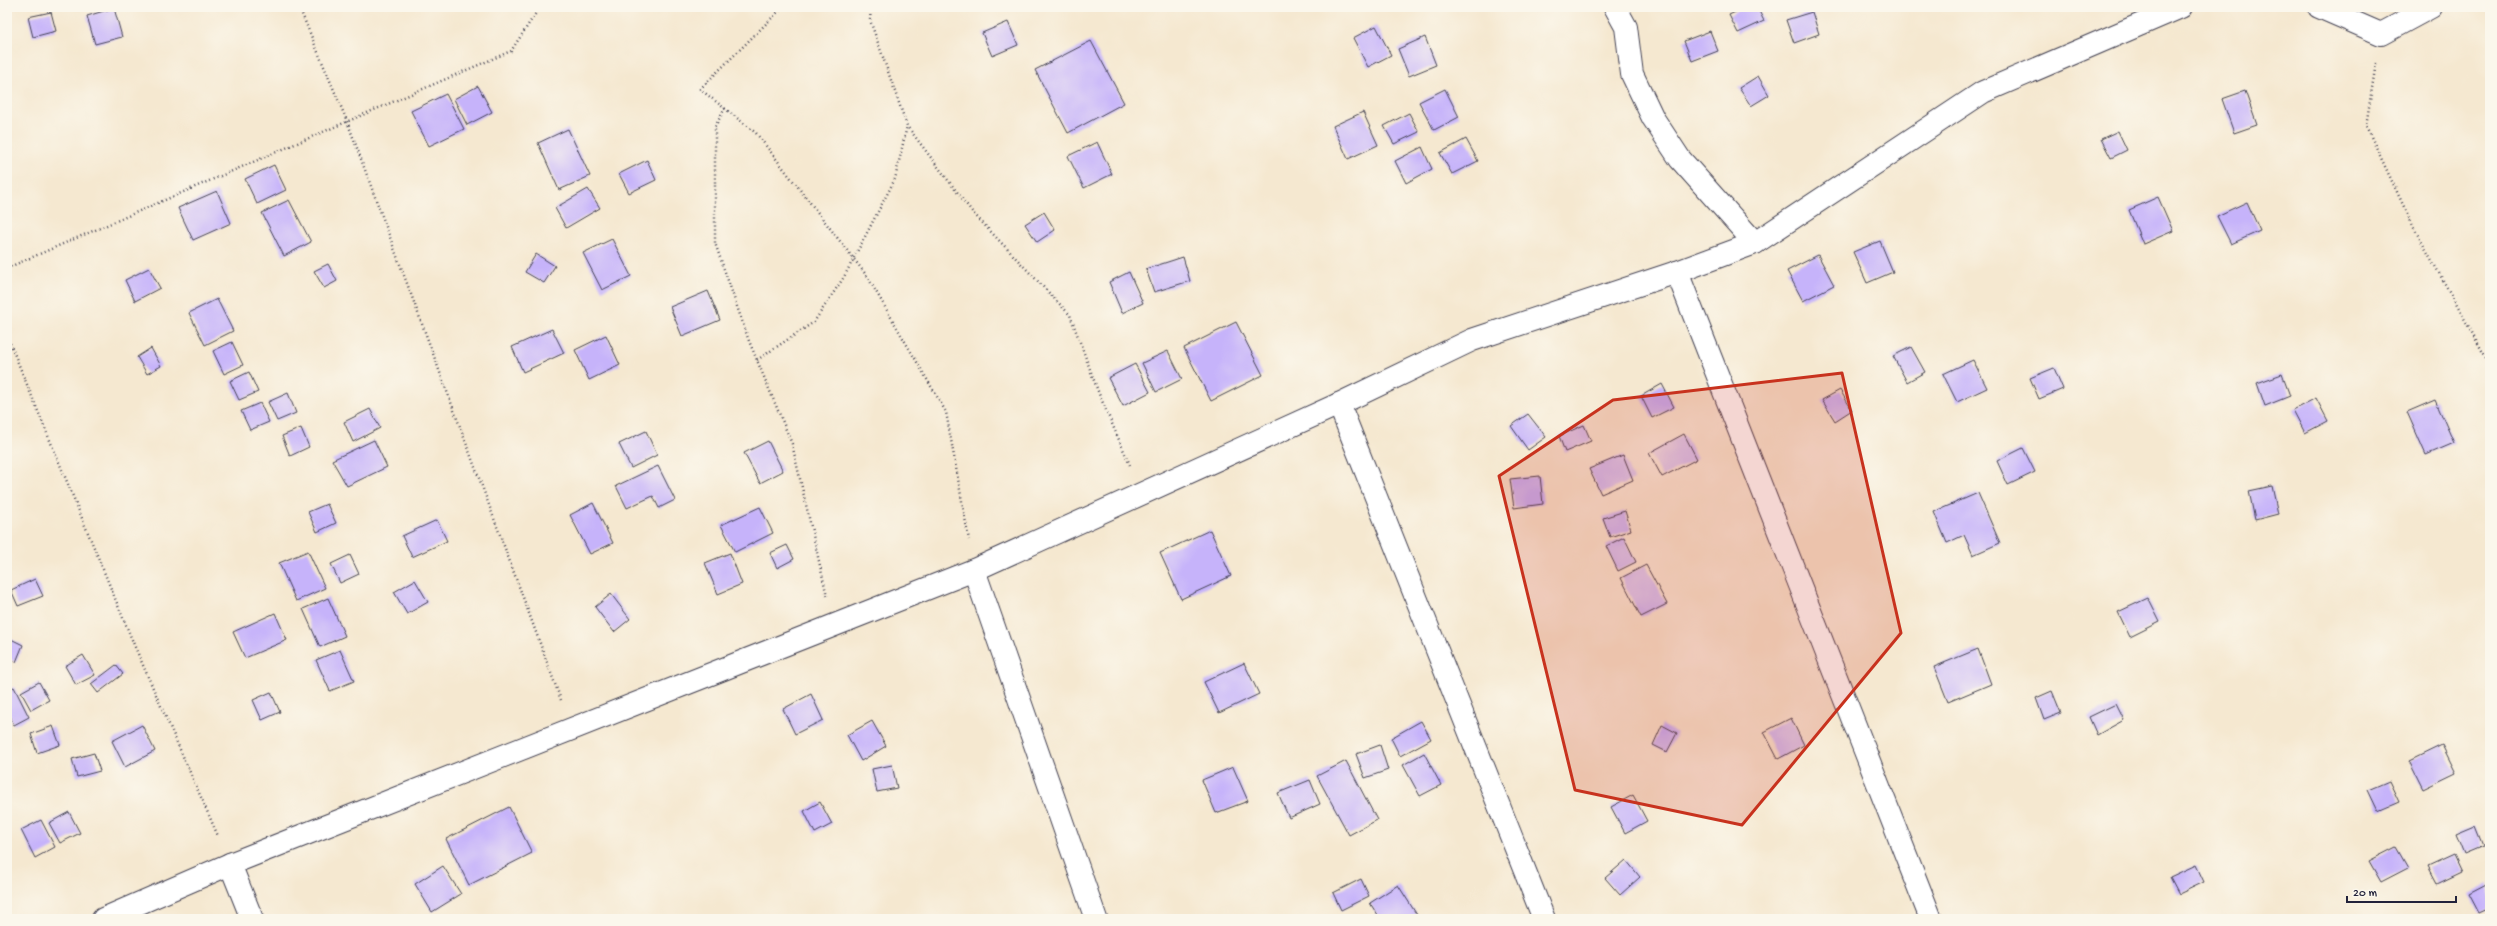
<svg xmlns="http://www.w3.org/2000/svg" width="2497" height="926" font-family="'Gochi Hand',sans-serif">
  <rect width="100%" height="100%" fill="#fbf7ec"/>
  <filter id="ink" filterUnits="userSpaceOnUse"><feTurbulence type="fractalNoise" baseFrequency=".025" numOctaves="2"/><feDisplacementMap in="SourceGraphic" scale="8" xChannelSelector="R" yChannelSelector="G"/><feConvolveMatrix kernelMatrix="1 2 1 2 8 2 1 2 1" color-interpolation-filters="sRGB"/></filter>
  <filter id="wash" filterUnits="userSpaceOnUse"><feTurbulence type="fractalNoise" baseFrequency=".012" numOctaves="4" result="noise"/><feDisplacementMap in="SourceGraphic" scale="16" xChannelSelector="R" yChannelSelector="G"/><feGaussianBlur stdDeviation="0.9" result="paint"/><feColorMatrix in="noise" values="0 0 0 0 0 0 0 0 0 0 0 0 0 0 0 0 0 1.4 0 .05"/><feComposite in="paint" operator="in"/></filter>
  <g filter="url(#wash)">
    <rect width="100%" height="100%" fill="#f5e8d0"/>
    <g id="blocks">
      <g fill="#c6b3fa">
        <polygon points="1746,7 1757,7 1764,21 1738,33 1729,15"/>
        <polygon points="114,8 122,37 95,44 87,16"/>
        <polygon points="51,12 56,31 33,37 28,17"/>
        <polygon points="1812,12 1819,34 1794,43 1786,20"/>
        <polygon points="1008,22 1018,45 992,56 982,33"/>
        <polygon points="1376,26 1391,55 1368,67 1353,38"/>
        <polygon points="1710,31 1718,51 1692,61 1684,41"/>
        <polygon points="1425,37 1436,65 1409,76 1398,49"/>
        <polygon points="1091,41 1124,103 1068,133 1035,70"/>
        <polygon points="1758,76 1769,95 1751,106 1739,88"/>
        <polygon points="478,86 492,112 467,125 454,99"/>
        <polygon points="1445,89 1459,117 1434,130 1419,102"/>
        <polygon points="2245,91 2257,125 2234,133 2222,99"/>
        <polygon points="446,94 464,129 429,146 411,111"/>
        <polygon points="1363,112 1378,145 1348,159 1333,126"/>
        <polygon points="1409,113 1419,132 1394,144 1384,126"/>
        <polygon points="568,129 590,176 559,190 538,143"/>
        <polygon points="2118,131 2127,150 2111,158 2101,139"/>
        <polygon points="1466,139 1478,161 1452,174 1440,153"/>
        <polygon points="1097,142 1112,174 1084,188 1068,156"/>
        <polygon points="1422,147 1432,169 1406,183 1395,161"/>
        <polygon points="647,160 656,180 629,193 619,174"/>
        <polygon points="274,165 286,190 257,204 245,179"/>
        <polygon points="588,189 600,208 566,228 555,208"/>
        <polygon points="217,191 231,223 193,240 178,208"/>
        <polygon points="2158,197 2173,231 2143,244 2129,210"/>
        <polygon points="289,200 311,242 284,256 262,213"/>
        <polygon points="2247,202 2260,231 2231,244 2217,216"/>
        <polygon points="1044,212 1055,230 1037,242 1025,224"/>
        <polygon points="612,239 631,276 602,290 583,253"/>
        <polygon points="1880,241 1893,272 1867,283 1853,252"/>
        <polygon points="536,254 555,266 544,283 525,272"/>
        <polygon points="1818,255 1834,285 1803,301 1787,271"/>
        <polygon points="1183,257 1190,281 1154,292 1146,269"/>
        <polygon points="328,264 337,281 324,288 314,271"/>
        <polygon points="149,268 160,288 135,301 125,280"/>
        <polygon points="1129,272 1143,303 1122,313 1109,282"/>
        <polygon points="708,291 720,320 682,336 670,307"/>
        <polygon points="217,299 233,331 205,345 189,313"/>
        <polygon points="1236,322 1263,375 1211,401 1184,348"/>
        <polygon points="552,329 564,353 523,372 512,347"/>
        <polygon points="606,335 620,365 589,380 575,350"/>
        <polygon points="232,342 243,365 224,374 213,351"/>
        <polygon points="1911,347 1925,372 1907,382 1893,356"/>
        <polygon points="151,348 161,366 147,374 137,357"/>
        <polygon points="1168,351 1182,379 1156,392 1142,363"/>
        <polygon points="1973,360 1987,388 1957,402 1943,374"/>
        <polygon points="1135,364 1150,392 1123,406 1108,378"/>
        <polygon points="2054,368 2063,389 2039,399 2030,378"/>
        <polygon points="249,372 258,392 239,400 230,381"/>
        <polygon points="2282,374 2290,396 2265,406 2257,383"/>
        <polygon points="1662,384 1674,407 1652,418 1641,396"/>
        <polygon points="1840,390 1852,410 1835,421 1822,400"/>
        <polygon points="288,393 296,413 277,421 268,402"/>
        <polygon points="2316,398 2328,421 2305,433 2293,410"/>
        <polygon points="2435,400 2454,443 2426,455 2407,412"/>
        <polygon points="260,403 269,422 250,430 241,411"/>
        <polygon points="370,409 380,428 353,442 344,422"/>
        <polygon points="1528,414 1546,437 1528,450 1511,426"/>
        <polygon points="1584,425 1591,441 1565,452 1559,436"/>
        <polygon points="301,428 309,447 290,456 282,436"/>
        <polygon points="646,431 657,455 631,468 619,444"/>
        <polygon points="1684,434 1697,459 1662,477 1649,453"/>
        <polygon points="374,440 387,467 347,486 332,460"/>
        <polygon points="768,441 783,471 760,483 744,453"/>
        <polygon points="2023,448 2035,472 2008,485 1997,461"/>
        <polygon points="1623,455 1633,480 1601,494 1589,469"/>
        <polygon points="658,466 675,500 659,508 653,496 627,508 616,486"/>
        <polygon points="1540,476 1543,504 1514,508 1510,479"/>
        <polygon points="2272,486 2278,514 2255,520 2249,491"/>
        <polygon points="1978,493 2000,543 1973,555 1964,535 1947,543 1934,512"/>
        <polygon points="593,503 613,543 590,554 570,515"/>
        <polygon points="327,504 336,523 317,532 308,512"/>
        <polygon points="760,507 773,533 735,552 721,525"/>
        <polygon points="1625,511 1631,530 1610,537 1603,518"/>
        <polygon points="437,520 447,541 412,557 402,536"/>
        <polygon points="1210,530 1231,576 1181,599 1160,553"/>
        <polygon points="1624,537 1636,562 1618,571 1606,546"/>
        <polygon points="787,545 794,559 777,568 770,553"/>
        <polygon points="308,551 325,588 296,601 279,563"/>
        <polygon points="730,553 742,584 718,594 705,563"/>
        <polygon points="350,555 359,574 340,583 331,564"/>
        <polygon points="1646,565 1667,604 1641,617 1621,578"/>
        <polygon points="35,579 43,596 18,606 11,590"/>
        <polygon points="415,580 428,602 407,614 394,592"/>
        <polygon points="611,594 630,619 614,632 595,607"/>
        <polygon points="328,598 345,636 320,647 303,609"/>
        <polygon points="2148,598 2160,622 2130,637 2118,612"/>
        <polygon points="275,613 287,640 245,658 233,632"/>
        <polygon points="9,638 23,645 16,662 7,658"/>
        <polygon points="1978,649 1991,684 1948,702 1934,667"/>
        <polygon points="340,650 354,681 330,691 316,660"/>
        <polygon points="83,655 95,675 76,685 65,666"/>
        <polygon points="1244,663 1259,694 1219,713 1204,682"/>
        <polygon points="116,665 123,674 98,693 91,684"/>
        <polygon points="39,682 49,700 31,710 21,692"/>
        <polygon points="14,687 29,717 14,725 7,709 7,690"/>
        <polygon points="2052,691 2061,713 2044,720 2036,698"/>
        <polygon points="271,692 280,712 262,720 253,700"/>
        <polygon points="811,694 823,720 795,734 783,709"/>
        <polygon points="2116,704 2124,720 2097,735 2089,717"/>
        <polygon points="1791,718 1804,745 1778,759 1764,732"/>
        <polygon points="872,721 886,746 861,761 847,735"/>
        <polygon points="1421,721 1431,739 1400,756 1391,738"/>
        <polygon points="142,725 155,751 125,767 112,741"/>
        <polygon points="1662,725 1677,733 1667,752 1653,745"/>
        <polygon points="53,726 60,745 37,753 31,734"/>
        <polygon points="1380,745 1388,770 1365,778 1356,754"/>
        <polygon points="2442,745 2456,773 2423,789 2409,761"/>
        <polygon points="94,753 100,771 77,777 72,759"/>
        <polygon points="1424,753 1441,785 1420,796 1403,765"/>
        <polygon points="1346,761 1377,820 1349,835 1317,776"/>
        <polygon points="892,765 897,788 877,792 872,769"/>
        <polygon points="1233,767 1248,801 1216,813 1202,780"/>
        <polygon points="1310,780 1320,804 1289,818 1278,793"/>
        <polygon points="2389,781 2399,802 2378,811 2368,790"/>
        <polygon points="1633,795 1647,821 1625,833 1611,807"/>
        <polygon points="820,802 832,824 815,833 804,811"/>
        <polygon points="509,807 532,853 469,885 446,839"/>
        <polygon points="69,812 80,833 60,843 49,823"/>
        <polygon points="41,820 55,847 35,858 21,830"/>
        <polygon points="2475,826 2483,846 2464,854 2456,834"/>
        <polygon points="2396,847 2408,868 2381,882 2369,861"/>
        <polygon points="2454,855 2462,872 2437,884 2428,867"/>
        <polygon points="1626,860 1640,877 1620,895 1605,878"/>
        <polygon points="2196,865 2204,882 2179,894 2170,877"/>
        <polygon points="443,866 461,894 432,912 415,884"/>
        <polygon points="1361,879 1369,896 1341,910 1333,893"/>
        <polygon points="2490,883 2490,908 2479,913 2469,894"/>
        <polygon points="1398,885 1417,915 1411,919 1380,919 1370,903"/>
      </g>
    </g>
  </g>
  <g filter="url(#ink)">
    <use href="#blocks" fill-opacity="0" stroke="#424051" stroke-width="1"/>
    <g fill="none" stroke-linecap="round" stroke-linejoin="round">
      <g stroke="#424051" stroke-width="24">
        <g id="street">
          <polyline points="1615,7 1626,27 1632,74 1653,118 1680,159 1755,243"/>
          <polyline points="2319,7 2381,34 2431,7"/>
          <polyline points="1677,272 1931,919"/>
          <polyline points="1339,404 1544,919"/>
          <polyline points="974,570 1096,919"/>
          <polyline points="230,864 252,919"/>
          <polyline points="103,919 230,864 974,570 1339,404 1472,340 1677,272 1755,243 1983,92 2181,7"/>
        </g>
      </g>
      <g stroke="#424051" stroke-width="2.5" stroke-dasharray="1 3" stroke-linecap="butt">
        <polyline points="299,7 347,121 561,700"/>
        <polyline points="783,7 700,89 756,133 867,276 946,412 969,540"/>
        <polyline points="871,7 870,20 907,126 973,213 1070,315 1099,394 1130,465"/>
        <polyline points="2376,63 2366,126 2414,228 2490,365"/>
        <polyline points="725,108 715,127 715,243 749,341 792,444 827,596"/>
        <polyline points="7,268 511,51 540,7"/>
        <polyline points="7,336 135,647 218,836"/>
        <polyline points="757,360 814,322 844,277 895,179 907,126"/>
      </g>
      <use href="#street" stroke="#fff" stroke-width="22"/>
    </g>
  </g>
  <path fill="#c8321e" fill-opacity="0.2" stroke="#c8321e" stroke-width="3" stroke-linejoin="round" d="M1842,373L1901,633L1742,825L1575,790L1499,476L1613,400Z"/>
  <rect width="2497" height="926" fill="none" stroke="#fbf7ec" stroke-width="24"/>
  <path d="M2347 896v6h109v-6" fill="none" stroke="#22223b" stroke-width="2"/>
  <text x="2353" y="896" font-size="12" fill="#22223b" stroke="#fbf7ec" stroke-width="3" paint-order="stroke">20 m</text>
</svg>
